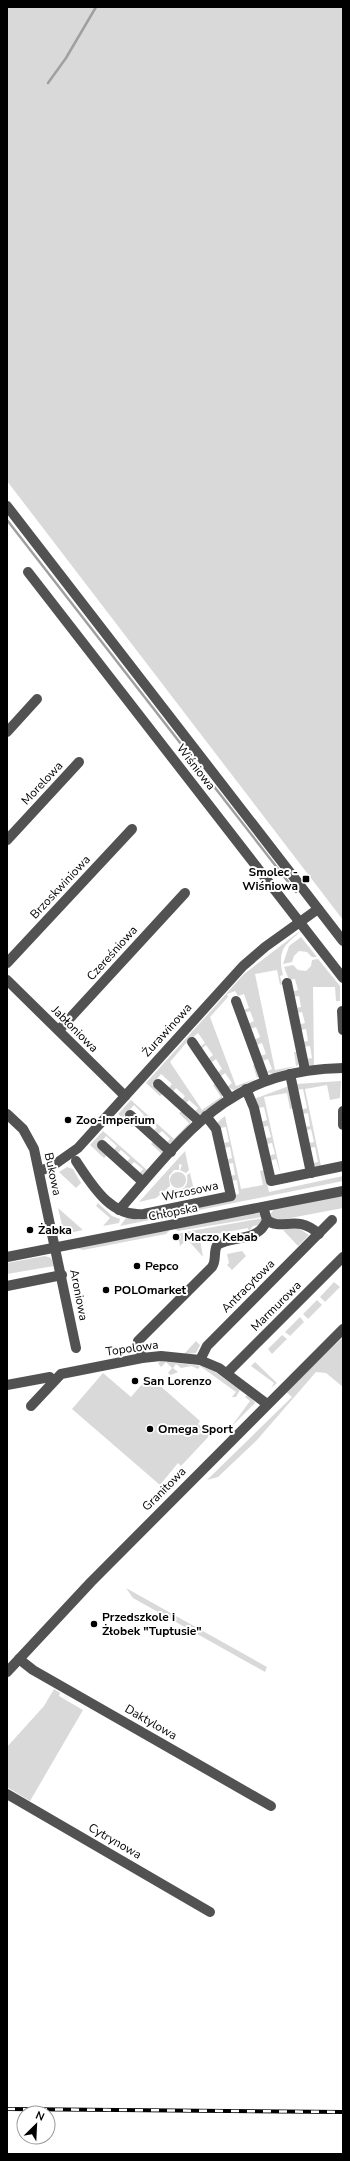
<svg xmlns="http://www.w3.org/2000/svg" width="350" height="2161" font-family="'Nunito Sans',sans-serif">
  <rect width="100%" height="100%" fill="#fff"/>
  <g fill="#d9d9d9">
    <polygon points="7,7 343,7 343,920 7,481"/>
    <path d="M300,931C298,935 292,938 289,942C279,950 280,964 283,975L280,976L282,984L280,985L277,970L255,974L275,1070L296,1066L294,1052H298V1065L296,1066L273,1074L266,1072L272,1069L268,1059L262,1061L260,1056L266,1054L262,1043L256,1045L254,1040L260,1037L256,1027L250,1029L248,1024L254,1021L250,1011L244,1013L243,1010L249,1008L244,994L238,996L235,991L227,994L228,997L210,1017L236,1086L257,1078L253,1065L256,1064L258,1077L257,1078L234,1090L227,1087L232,1083L225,1073L220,1077L217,1073L222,1069L216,1059L211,1063L208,1059L213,1055L206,1045L201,1049L200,1047L205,1043L198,1033L186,1043L170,1062L202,1110L221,1097L213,1085L216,1083L222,1095V1098L201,1115L194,1113L198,1108L189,1100L185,1105L181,1101L185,1096L176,1088L172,1093L168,1089L172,1084L161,1074L152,1085L163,1093L160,1096L146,1083L244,974Z"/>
    <polygon points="301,937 317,957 312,957 307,952 299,951 294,956 292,962 283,964 289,946"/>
    <polygon points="318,959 340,986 340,1001 336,1001 335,987 313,987 314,1065 309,1065 306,1059 312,1058 310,1046 303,1047 302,1042 308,1041 306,1029 300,1030 298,1025 305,1023 302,1012 296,1013 295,1008 301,1007 299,996 293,997 291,992 298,990 295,979 289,980 284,967 293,965 298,970 306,971 311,966 312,960"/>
    <polygon points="341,1081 340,1098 330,1100 327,1085 305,1089 321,1166 316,1167 312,1163 318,1162 315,1147 309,1148 308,1143 314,1142 311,1129 305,1131 304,1127 310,1126 308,1113 302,1114 301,1110 307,1108 303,1089 297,1090 296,1084"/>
    <polygon points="289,1086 294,1108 290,1109 287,1093 264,1097 281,1175 276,1159 269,1161 268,1156 275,1154 272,1143 266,1144 264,1139 271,1137 268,1126 262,1127 261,1122 267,1120 264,1107 258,1108 254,1099"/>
    <polygon points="131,1100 174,1139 189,1123 179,1113 182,1111 191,1122 173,1143 169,1145 166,1144 170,1139 162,1131 157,1135 153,1132 157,1127 149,1119 144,1124 140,1120 144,1115 134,1105 123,1117 135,1124 132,1127 118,1114"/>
    <polygon points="225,1116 241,1189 263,1185 260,1171 264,1170 269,1192 343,1176 343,1181 120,1226 126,1218 139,1220 234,1199 233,1195 239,1194 237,1180 230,1181 229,1176 235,1175 233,1163 227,1164 226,1160 232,1158 230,1147 223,1148 222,1143 229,1142 226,1127 219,1128 217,1123"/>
    <polygon points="103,1131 147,1170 162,1154 151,1144 154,1141 164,1151 163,1153 143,1175 139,1174 143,1169 134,1162 130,1166 126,1163 130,1158 121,1150 116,1155 113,1151 117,1146 106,1136 97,1147 107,1155 104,1158 90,1145"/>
    <polygon points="185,1151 189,1170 186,1173 180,1170 182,1165 179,1164 179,1170 174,1170 169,1176 170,1186 156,1198 139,1202"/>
    <polygon points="67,1167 73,1169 81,1183 76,1188 59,1172"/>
    <circle cx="178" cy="1180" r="8"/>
    <path d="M190,1173L194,1190L162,1197L172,1188C183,1193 189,1186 187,1175Z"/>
    <polygon points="341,1196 343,1196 343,1208 280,1220 272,1219 270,1215 274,1209"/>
    <polygon points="98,1203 112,1216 120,1219 119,1223 103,1226 110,1218 96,1206"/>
    <polygon points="58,1208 83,1230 64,1234"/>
    <polygon points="258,1212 262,1217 178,1231 175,1229"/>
    <polygon points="263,1218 259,1225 253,1226 249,1231 248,1228 200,1237 191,1231"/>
    <polygon points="297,1227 309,1235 298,1246 283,1230"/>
    <polygon points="170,1230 166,1234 83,1250 76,1248"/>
    <polygon points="190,1231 200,1239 203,1257 187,1239 180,1246 178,1234"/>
    <polygon points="242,1251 246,1256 232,1270 227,1265 229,1263 227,1254"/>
    <polygon points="45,1256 51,1258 54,1266 7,1274 7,1263"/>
    <polygon points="334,1282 340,1287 325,1302 320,1297"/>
    <polygon points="317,1300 322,1305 308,1319 303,1314"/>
    <polygon points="300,1317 304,1322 290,1336 285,1332"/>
    <polygon points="282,1335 287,1339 272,1354 268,1349"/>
    <polygon points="343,1337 343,1387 326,1373 316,1372 257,1440 218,1477 207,1480 292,1397 286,1392"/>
    <polygon points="196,1341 200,1345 196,1353 184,1354"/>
    <polygon points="161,1361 201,1366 215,1372 240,1390 236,1397 232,1397 236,1392 200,1366 198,1369 192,1366 181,1368 176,1364 173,1368 178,1372 171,1375 168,1373 172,1368 166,1362 161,1367 158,1363"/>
    <polygon points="255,1362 277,1383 271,1388 274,1383 251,1366"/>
    <polygon points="103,1373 131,1397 149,1376 200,1421 198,1424 210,1435 181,1466 178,1463 160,1485 72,1409"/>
    <polygon points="247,1395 254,1401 255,1403 231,1427 250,1401 245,1397"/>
    <polygon points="126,1588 267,1667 265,1672 133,1598"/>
    <polygon points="54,1689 60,1693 59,1696 83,1710 30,1801 7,1787 7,1747 44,1706"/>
  </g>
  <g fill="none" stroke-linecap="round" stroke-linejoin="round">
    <g stroke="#a0a0a0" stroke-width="2.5">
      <polyline points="48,83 66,58 96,7"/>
      <polyline points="7,520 296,892"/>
    </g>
    <g stroke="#525252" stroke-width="10">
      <polyline points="7,506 343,941"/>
      <polyline points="28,572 343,978"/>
      <polyline points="7,732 37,699"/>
      <polyline points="7,840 79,762"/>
      <polyline points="7,963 132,829"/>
      <polyline points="7,980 125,1096"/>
      <polyline points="287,983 305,1070"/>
      <polyline points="236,1001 265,1080"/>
      <polyline points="342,1011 343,1030"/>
      <polyline points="59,1030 185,893"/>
      <polyline points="192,1042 230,1098"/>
      <polyline points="290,1074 311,1173"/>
      <polyline points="158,1084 199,1121"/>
      <polyline points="246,1089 254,1108 271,1181 343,1166"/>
      <polyline points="343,1111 343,1125"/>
      <polyline points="7,1114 23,1129 34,1149 76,1348"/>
      <polyline points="130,1115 171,1152"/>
      <polyline points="102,1145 143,1182"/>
      <path d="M76,1161C92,1185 111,1218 144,1214L231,1196L216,1129L206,1116"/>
      <polyline points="39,1171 51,1167 78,1148 243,966 265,947 318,909"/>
      <path d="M119,1210C188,1131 229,1070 343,1068"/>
      <path d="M267,1220C282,1232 296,1213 319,1234"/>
      <polyline points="7,1257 343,1191"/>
      <polyline points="7,1286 62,1275"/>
      <path d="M142,1358L138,1341L212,1267C217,1260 213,1253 217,1245C233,1235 258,1243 267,1220L263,1207"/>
      <polyline points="200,1360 207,1346 332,1220"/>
      <polyline points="227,1373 343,1257"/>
      <polyline points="7,1385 50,1377"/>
      <polyline points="31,1406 61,1374 142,1358 161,1356 200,1360 219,1368 267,1404"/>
      <polyline points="19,1659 33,1670 271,1806"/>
      <polyline points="7,1672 91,1582 343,1329"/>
      <polyline points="7,1794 210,1912"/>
    </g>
    <g stroke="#000" stroke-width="4">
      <polyline id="rail" points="7,2109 343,2112"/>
    </g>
    <use href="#rail" stroke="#fff" stroke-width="2.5" stroke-dasharray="8" stroke-linecap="butt"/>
  </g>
  <g fill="#000" stroke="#fff" stroke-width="1.5">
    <rect x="302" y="875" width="8" height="8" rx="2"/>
    <circle cx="68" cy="1120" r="4"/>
    <circle cx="30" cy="1230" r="4"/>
    <circle cx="176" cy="1237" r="4"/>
    <circle cx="137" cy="1266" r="4"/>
    <circle cx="106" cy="1290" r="4"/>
    <circle cx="135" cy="1381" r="4"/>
    <circle cx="150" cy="1429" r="4"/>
    <circle cx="94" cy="1624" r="4"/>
  </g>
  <g text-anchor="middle" stroke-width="4" stroke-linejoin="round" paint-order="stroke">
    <g font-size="12" fill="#000" stroke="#fff">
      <text transform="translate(196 767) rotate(52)" y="4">Wiśniowa</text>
      <text transform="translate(42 783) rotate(-47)" y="4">Morelowa</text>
      <text transform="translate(60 887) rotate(-47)" y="4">Brzoskwiniowa</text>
      <text transform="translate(112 953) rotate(-48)" y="4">Czereśniowa</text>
      <text transform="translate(75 1029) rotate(45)" y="4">Jabłoniowa</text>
      <text transform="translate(167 1030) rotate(-48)" y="4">Żurawinowa</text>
      <text transform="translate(53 1174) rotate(78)" y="4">Bukowa</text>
      <text transform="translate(190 1191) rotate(-12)" y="4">Wrzosowa</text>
      <text transform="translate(173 1212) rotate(-11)" y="4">Chłopska</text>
      <text transform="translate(248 1286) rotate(-45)" y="4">Antracytowa</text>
      <text transform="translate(79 1295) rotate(79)" y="4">Aroniowa</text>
      <text transform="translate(276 1306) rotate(-45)" y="4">Marmurowa</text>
      <text transform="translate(132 1348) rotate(-8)" y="4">Topolowa</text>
      <text transform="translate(164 1489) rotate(-45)" y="4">Granitowa</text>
      <text transform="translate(151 1722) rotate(30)" y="4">Daktylowa</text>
      <text transform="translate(115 1841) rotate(30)" y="4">Cytrynowa</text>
    </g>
    <g font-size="12" font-weight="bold" fill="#000" stroke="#fff" text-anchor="start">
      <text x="298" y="876" text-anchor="end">Smolec -<tspan x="298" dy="14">Wiśniowa</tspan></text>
      <text x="76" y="1124">Zoo-Imperium</text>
      <text x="38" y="1234">Żabka</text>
      <text x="184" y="1241">Maczo Kebab</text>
      <text x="145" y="1270">Pepco</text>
      <text x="114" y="1294">POLOmarket</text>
      <text x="143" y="1385">San Lorenzo</text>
      <text x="158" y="1433">Omega Sport</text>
      <text x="102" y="1621">Przedszkole i<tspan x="102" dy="14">Żłobek "Tuptusie"</tspan></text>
    </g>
  </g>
  <rect width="350" height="2161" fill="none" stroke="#000000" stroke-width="16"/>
  <g transform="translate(36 2125) rotate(24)"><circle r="19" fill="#ffffff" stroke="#999999"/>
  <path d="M0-3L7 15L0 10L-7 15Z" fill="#000000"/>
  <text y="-6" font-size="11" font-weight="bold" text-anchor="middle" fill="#000000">N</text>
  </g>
</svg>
